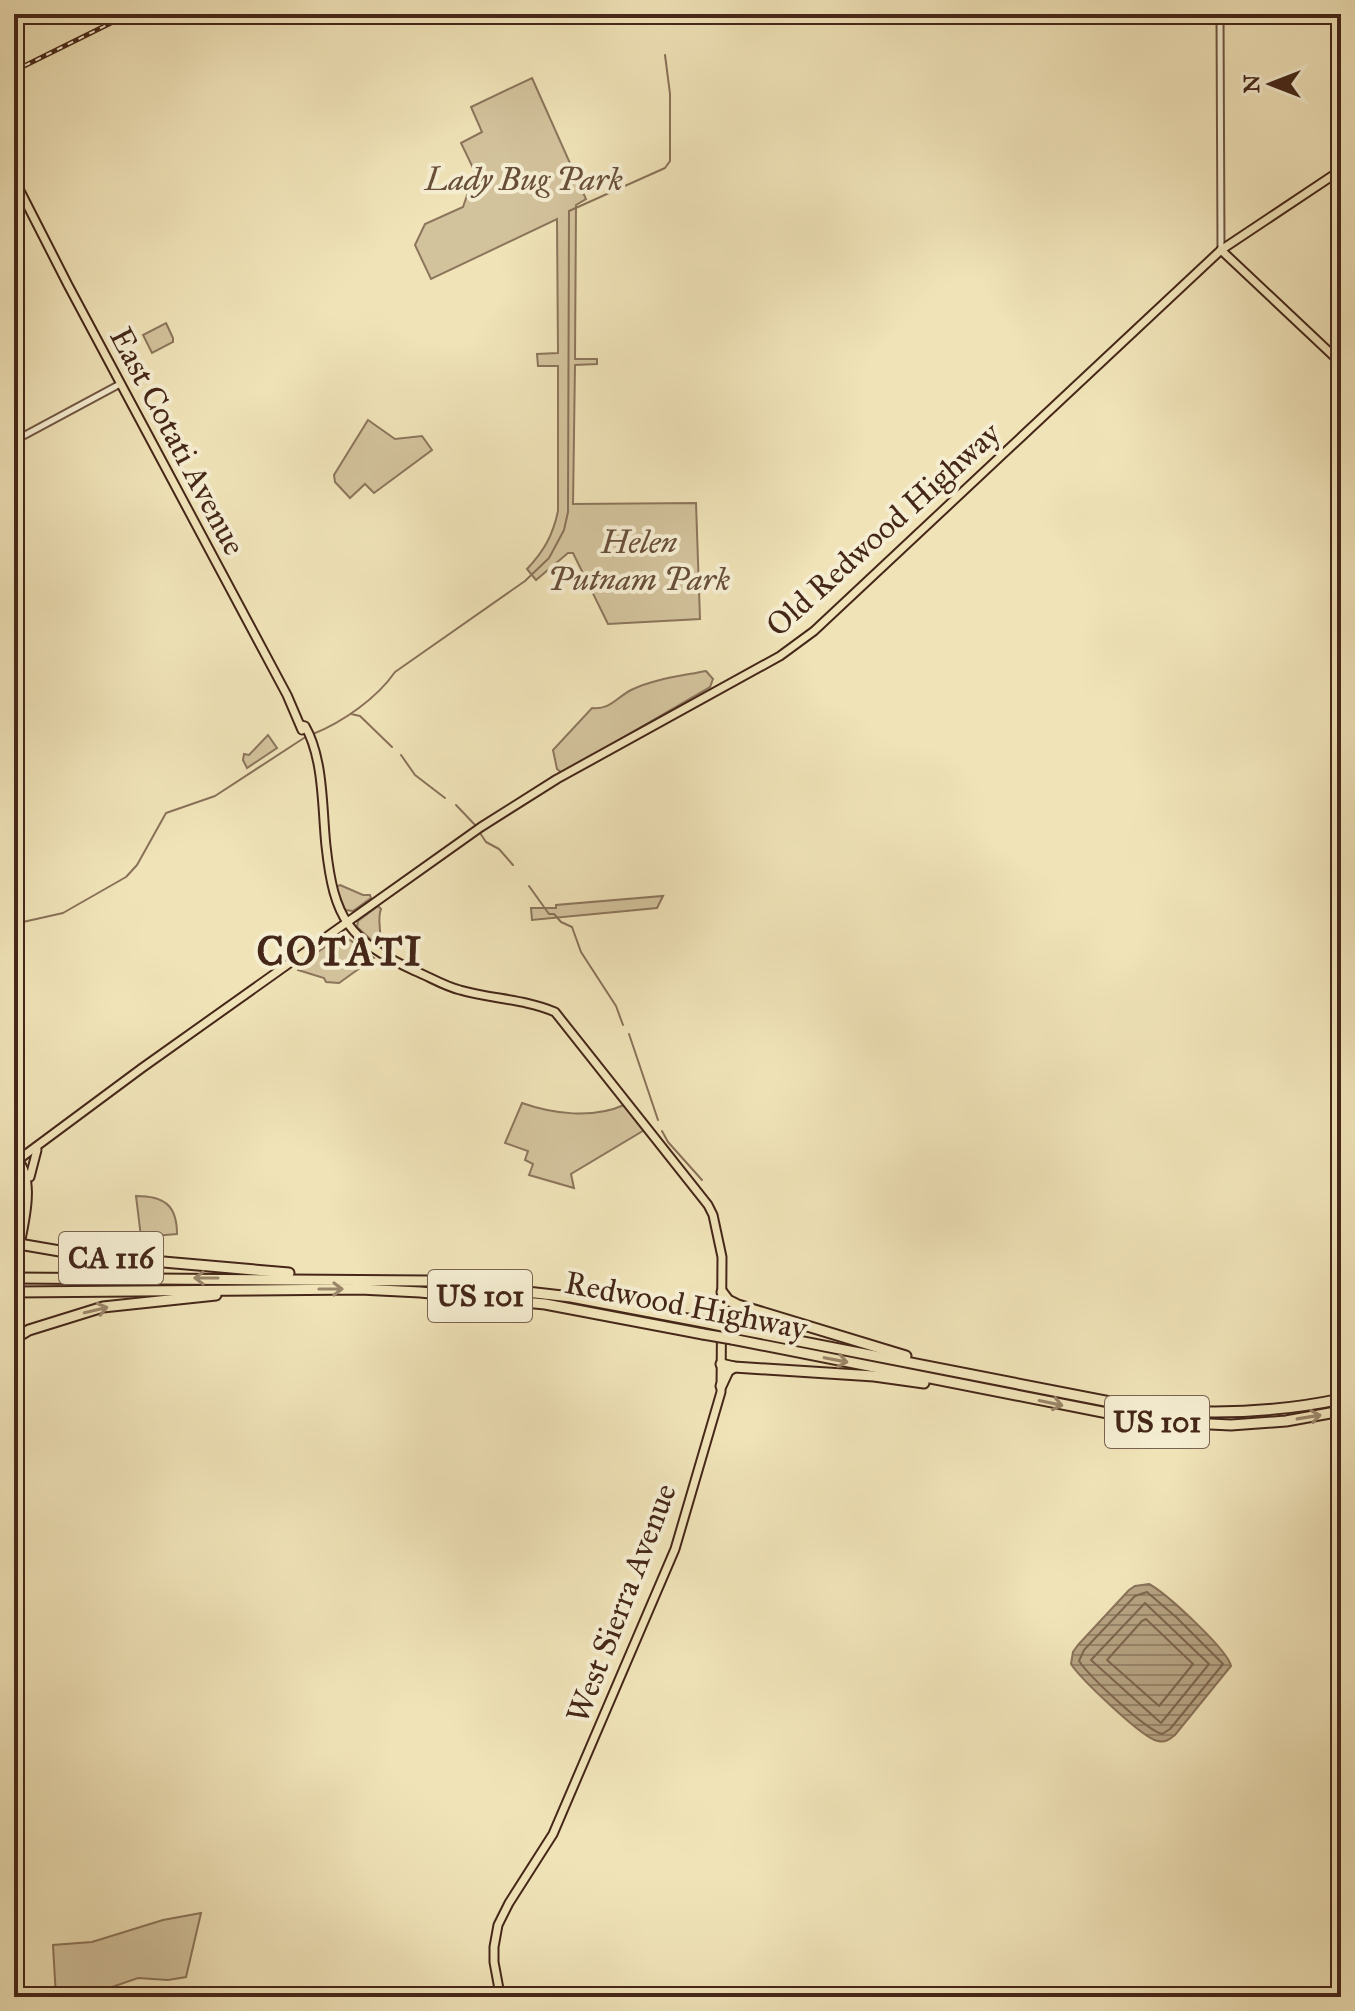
<svg xmlns="http://www.w3.org/2000/svg" width="1355" height="2011" font-family="'IM FELL Great Primer',serif">
  <defs>
    <pattern id="water-rules" width="6" height="5" patternUnits="userSpaceOnUse" patternTransform="scale(2)"><rect width="6" height="5" fill="#b6a382"/><path d="M0 2.5h6" fill="none" stroke="#96856a"/></pattern>
  </defs>
  <rect width="100%" height="100%" fill="#f0e3b8"/>
  <filter id="stains"><feTurbulence type="fractalNoise" baseFrequency=".0025" numOctaves="4"/><feColorMatrix values="0 0 0 0 .2 0 0 0 0 .09 0 0 0 0 .02 0 0 0 .5 -.17"/></filter>
  <radialGradient id="worn" r=".72"><stop offset=".6" stop-color="#630" stop-opacity="0"/><stop offset="1" stop-color="#630" stop-opacity=".3"/></radialGradient>
  <g fill="#d3c39d" stroke="#8c755b" stroke-width="2">
    <path d="M532,78L586,199L576,205L575,359H597V364L575,365L573,504L696,503L700,619L608,624L573,553H568L536,580L527,569C544,551 553,535 558,511V366H538L537,354L558,353L557,219L431,279L415,245L425,224L463,207L475,172L461,143L482,132L471,107Z"/>
    <polygon points="166,323 173,338 173,342 152,353 143,335"/>
    <polygon points="368,420 395,439 422,436 432,450 374,493 365,484 350,498 335,482 334,475"/>
    <path d="M706,671L713,679L710,687L562,773L557,769L553,750L592,708C610,710 616,698 631,690C653,679 681,676 706,671Z"/>
    <polygon points="268,735 277,748 247,768 243,760 244,754 249,755"/>
    <polygon points="340,885 363,895 370,895 371,898 353,911 345,910 336,887"/>
    <polygon points="663,896 657,908 532,920 531,908 556,908 556,905"/>
    <path d="M378,906L381,909C376,921 384,936 378,946L357,927L358,921Z"/>
    <path d="M341,936C348,937 367,952 374,958L339,983L326,982L324,978L298,970L299,965Z"/>
    <path d="M522,1103C553,1114 593,1119 624,1105L646,1129L571,1174L574,1188L529,1175L533,1164L525,1160L528,1151L505,1143Z"/>
    <path d="M136,1196C164,1196 177,1205 177,1234L141,1237Z"/>
    <polygon points="201,1913 186,1977 168,1980 138,1978 83,1997 80,1997 76,1992 65,1997 56,1997 53,1945 92,1942 163,1920"/>
  </g>
  <path fill="url(#water-rules)" stroke="#897158" stroke-width="2" d="M1149,1584C1166,1593 1228,1650 1231,1666L1175,1735C1170,1739 1165,1743 1158,1741C1143,1739 1080,1678 1071,1664L1073,1652L1078,1645L1129,1590L1135,1586Z"/>
  <g fill="none" stroke-linecap="round" stroke-linejoin="round">
    <g stroke="#7e654e" stroke-width="2">
      <path d="M1147,1592L1176,1617L1223,1664L1170,1729L1162,1734C1146,1730 1090,1677 1079,1661L1084,1650L1135,1596Z"/>
      <polygon points="1145,1603 1209,1664 1161,1723 1091,1660"/>
      <polygon points="1146,1619 1193,1664 1159,1706 1107,1660 1142,1621"/>
    </g>
    <g stroke="#897158" stroke-width="2">
      <polyline points="351,714 360,716 392,747"/>
      <path d="M313,734C343,722 377,698 395,672L525,581L549,558L564,530L568,512L569,211L665,168L670,161V94L665,55"/>
      <polyline points="401,755 415,775 445,798"/>
      <polyline points="456,805 477,827"/>
      <polyline points="480,833 486,842 499,849 513,865"/>
      <polyline points="529,886 549,914 554,914 561,922 572,927 581,952 616,1006 623,1025"/>
      <polyline points="14,924 63,913 126,877 137,865 166,813 215,796 307,736"/>
      <polyline points="629,1034 658,1120"/>
      <polyline points="662,1131 668,1142 702,1180"/>
    </g>
    <g stroke="#705641" stroke-width="9">
      <g id="minor">
        <polyline points="1220,14 1221,250"/>
        <polyline points="14,441 120,384"/>
      </g>
    </g>
    <g stroke="#452719" stroke-width="11">
      <g id="major">
        <polyline points="14,179 68,285 287,695 302,730"/>
        <polyline points="1221,250 1341,363"/>
        <path d="M301,725L305,726C324,759 322,809 326,846C334,919 348,940 415,971C430,977 444,986 460,990C491,999 525,999 555,1012L708,1205L713,1215L722,1257L721,1392L675,1549L553,1834L509,1903L498,1925L494,1947V1962L499,1989L503,1997"/>
        <polyline points="14,1163 142,1068 481,827 557,779 780,656 814,631 1221,250 1341,170"/>
        <polyline points="14,1175 21,1181 27,1192"/>
        <polyline points="30,1177 37,1150"/>
        <path d="M14,1273C19,1242 39,1184 18,1160"/>
      </g>
    </g>
    <g stroke="#452719" stroke-width="13">
      <g id="highway">
        <polyline points="19,1244 83,1255 289,1273"/>
        <polyline points="14,1278 429,1281 571,1297 703,1322"/>
        <polyline points="14,1292 360,1289 420,1292 545,1304 703,1334"/>
        <polyline points="722,1292 728,1300 738,1305 906,1356"/>
        <path d="M732,1328L1141,1408C1208,1415 1275,1413 1341,1399"/>
        <polyline points="14,1339 29,1330 103,1307 216,1295"/>
        <polyline points="732,1339 1148,1421 1231,1425 1286,1421 1341,1411"/>
        <polyline points="721,1364 734,1367 874,1376 924,1383"/>
        <polyline points="721,1386 728,1371 734,1367"/>
      </g>
    </g>
    <use href="#minor" stroke="#f5edd1" stroke-width="5"/>
    <use href="#major" stroke="#f0e3b8" stroke-width="7"/>
    <use href="#highway" stroke="#f0e3b8" stroke-width="9"/>
    <g stroke="#452719" stroke-width="5">
      <polyline id="rail" points="14,71 129,14"/>
    </g>
    <use href="#rail" stroke="#f5edd1" stroke-width="2" stroke-dasharray="6" stroke-linecap="butt"/>
    <g stroke="#452719" stroke-width="13" stroke-linecap="butt">
      <g id="highway-bridge">
        <polyline points="703,1322 732,1328"/>
        <polyline points="703,1334 732,1339"/>
      </g>
    </g>
    <use href="#highway-bridge" stroke="#f0e3b8" stroke-width="9"/>
  </g>
  <defs><path id="oneway-shaft" d="M-6 0H5M1.5-3L5.5 0L1.5 3" fill="none" stroke-width="1.6" stroke-linecap="round" stroke-linejoin="round" transform="scale(2)"/></defs>
  <g stroke="#9a8568">
    <use href="#oneway-shaft" transform="translate(206 1278) rotate(-180)"/>
    <use href="#oneway-shaft" transform="translate(331 1289)"/>
    <use href="#oneway-shaft" transform="translate(96 1310) rotate(-13)"/>
    <use href="#oneway-shaft" transform="translate(836 1360) rotate(11)"/>
    <use href="#oneway-shaft" transform="translate(1051 1403) rotate(12)"/>
    <use href="#oneway-shaft" transform="translate(1309 1417) rotate(-9)"/>
  </g>
  <g text-anchor="middle" stroke-width="8" stroke-linejoin="round" paint-order="stroke">
    <g fill="#f5edd1" stroke="#7a6250" stroke-width="2">
      <rect x="59" y="1232" width="104" height="52" rx="6"/>
      <rect x="428" y="1270" width="104" height="52" rx="6"/>
      <rect x="1105" y="1396" width="104" height="52" rx="6"/>
    </g>
    <g font-size="30" font-weight="bold" fill="#452719">
      <text x="111" y="1268">CA 116</text>
      <text x="480" y="1306">US 101</text>
      <text x="1157" y="1432">US 101</text>
    </g>
    <g font-size="32" font-style="italic" fill="#684e3a" stroke="#f5edd1">
      <text x="524" y="190">Lady Bug Park</text>
      <text x="639" y="553">Helen<tspan x="639" dy="37">Putnam Park</tspan></text>
    </g>
    <g font-size="32" fill="#452719" stroke="#f5edd1">
      <text transform="translate(178 441) rotate(62)" y="11">East Cotati Avenue</text>
      <text transform="translate(883 529) rotate(-42)" y="11">Old Redwood Highway</text>
      <text transform="translate(686 1305) rotate(11)" y="11">Redwood Highway</text>
      <text transform="translate(621 1603) rotate(-69)" y="11">West Sierra Avenue</text>
    </g>
    <g font-size="40" font-weight="bold" letter-spacing="2" fill="#452719" stroke="#f5edd1">
      <text x="340" y="965">COTATI</text>
    </g>
  </g>
  <rect width="1355" height="2011" fill="none" stroke="#f0e3b8" stroke-width="48"/>
  <rect x="16" y="16" width="1323" height="1979" fill="none" stroke="#452719" stroke-width="4"/>
  <rect x="24" y="24" width="1307" height="1963" fill="none" stroke="#452719" stroke-width="2"/>
  <g transform="translate(1271 84) rotate(270)" stroke="#f5edd1" stroke-width="6" paint-order="stroke">
  <path d="M0-6L14 30L0 20L-14 30Z" fill="#452719"/>
  <text y="-12" font-size="22" font-weight="bold" text-anchor="middle" fill="#452719">N</text>
  </g>
  <rect width="100%" height="100%" filter="url(#stains)"/>
  <rect width="100%" height="100%" fill="url(#worn)"/>
</svg>
